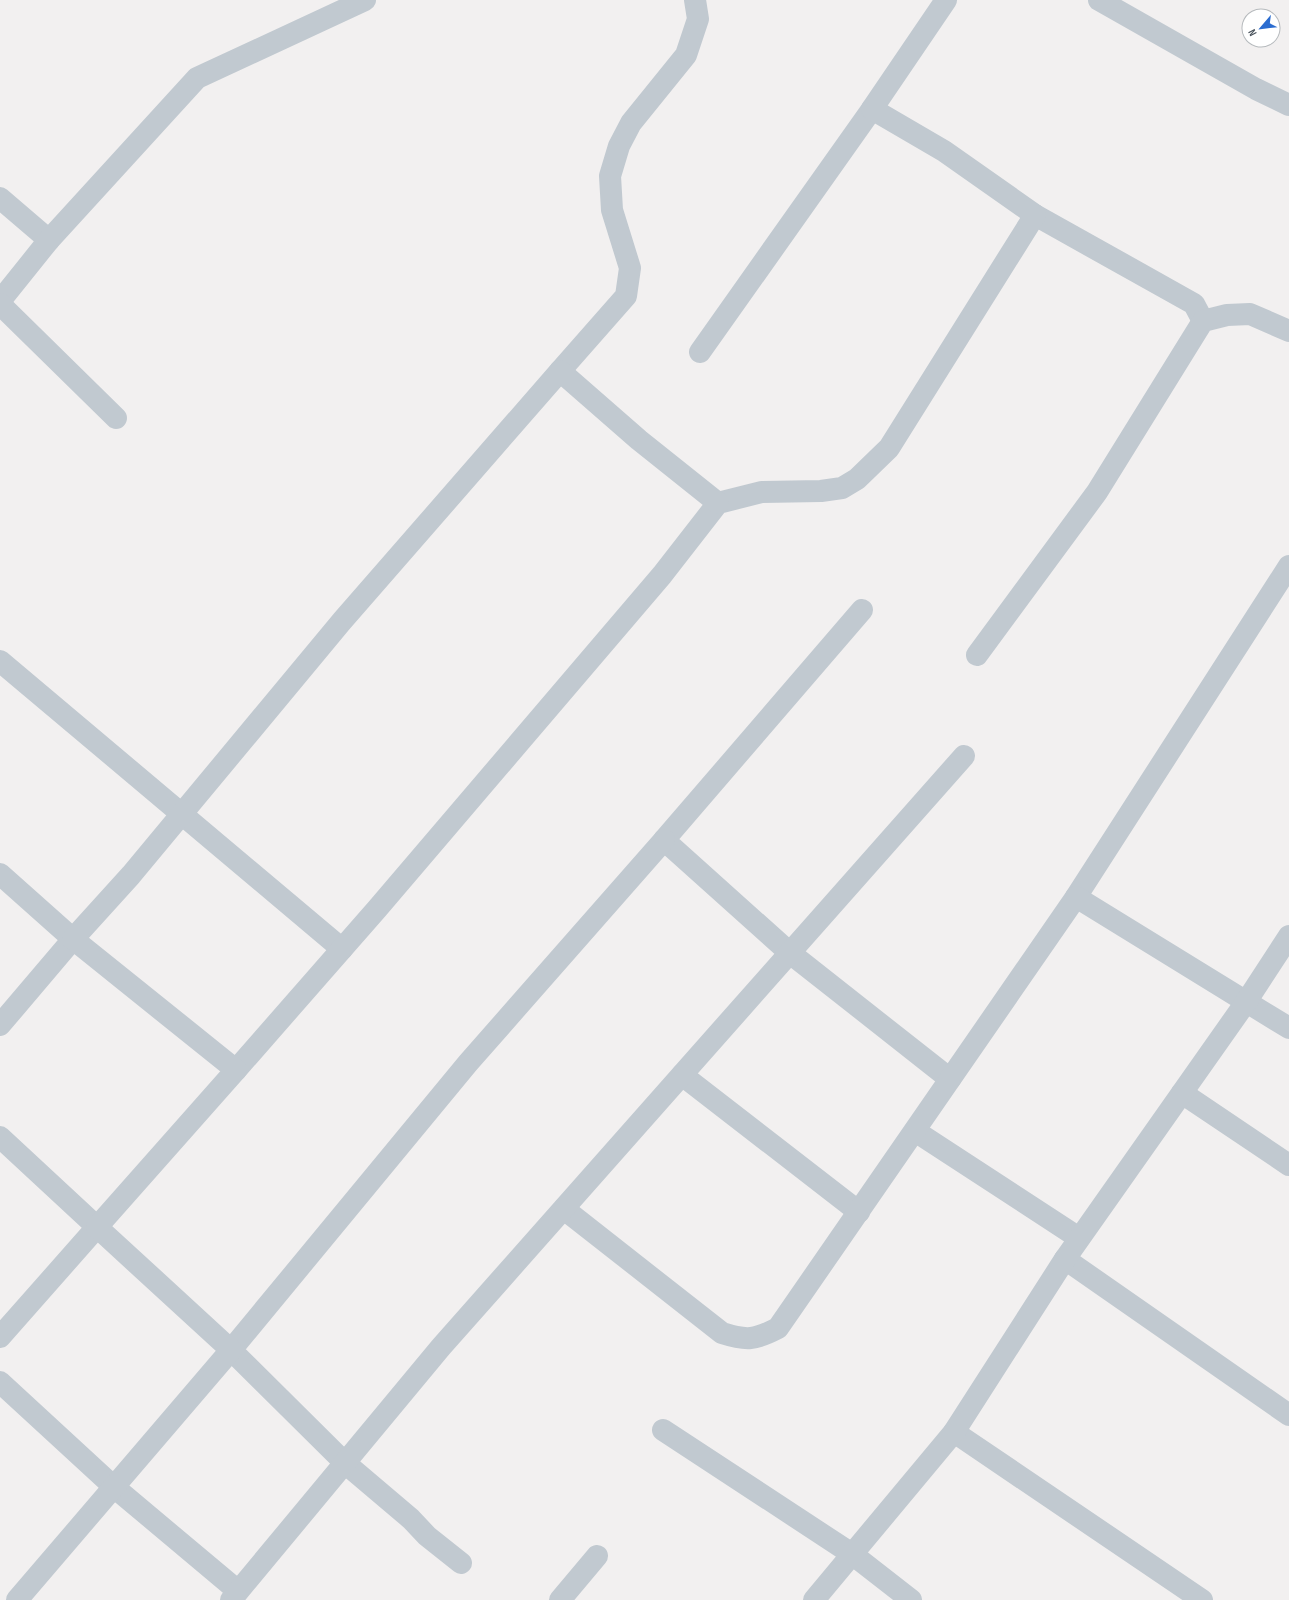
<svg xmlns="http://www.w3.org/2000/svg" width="1289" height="1600" font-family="'Sofia Sans Condensed',sans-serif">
  <rect width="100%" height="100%" fill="#f2f0f0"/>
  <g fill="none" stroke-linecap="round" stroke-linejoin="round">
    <g stroke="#c1c9d0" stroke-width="22">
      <polyline points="1099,0 1256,89 1289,105"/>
      <polyline points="0,198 49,240"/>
      <polyline points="1035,215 1194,304 1203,321"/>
      <polyline points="0,301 49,240 197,78 365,0"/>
      <polyline points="0,304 116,418"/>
      <polyline points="700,352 872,109"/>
      <polyline points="560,371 626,296 630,268 612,210 610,176 619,146 631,123 686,55 698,19 695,0"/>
      <polyline points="862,610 664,840 790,953 950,1079"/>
      <polyline points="977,655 1097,492 1203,321 1227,315 1250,314 1289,331"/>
      <polyline points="0,661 342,949"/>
      <polyline points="0,874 73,939 0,1025"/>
      <polyline points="1076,897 1289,566"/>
      <polyline points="236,1070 377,909 662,575 718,503 762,492 821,491 842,488 857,479 889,448 1035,215 944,151 872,109 946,0"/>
      <polyline points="682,1075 859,1212"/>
      <polyline points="1182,1093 1289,1165"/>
      <polyline points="915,1131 1079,1238"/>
      <polyline points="0,1137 97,1227 0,1337"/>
      <path d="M564,1209L722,1333C747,1341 755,1340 778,1328L1076,897L1289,1028"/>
      <polyline points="1065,1259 1289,1415"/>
      <polyline points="0,1382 114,1487 238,1591"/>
      <polyline points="663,1430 852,1554 911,1600"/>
      <polyline points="954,1432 1202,1600"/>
      <polyline points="461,1563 427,1536 411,1519 345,1463 231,1350 468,1063 664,840"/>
      <polyline points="17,1600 231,1350 97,1227 236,1070 73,939 131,875 342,621 560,371 639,440 718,503"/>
      <polyline points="231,1600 441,1347 964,756"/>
      <polyline points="560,1600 597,1556"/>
      <polyline points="814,1600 954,1432 1065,1259 1246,1002 1289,936"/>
    </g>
  </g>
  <g transform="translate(1261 28) rotate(242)"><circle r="19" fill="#ffffff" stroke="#b6babd"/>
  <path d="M0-3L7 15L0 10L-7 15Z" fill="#2b6cd0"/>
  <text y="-6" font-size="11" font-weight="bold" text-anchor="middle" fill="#49525b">N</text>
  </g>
</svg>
